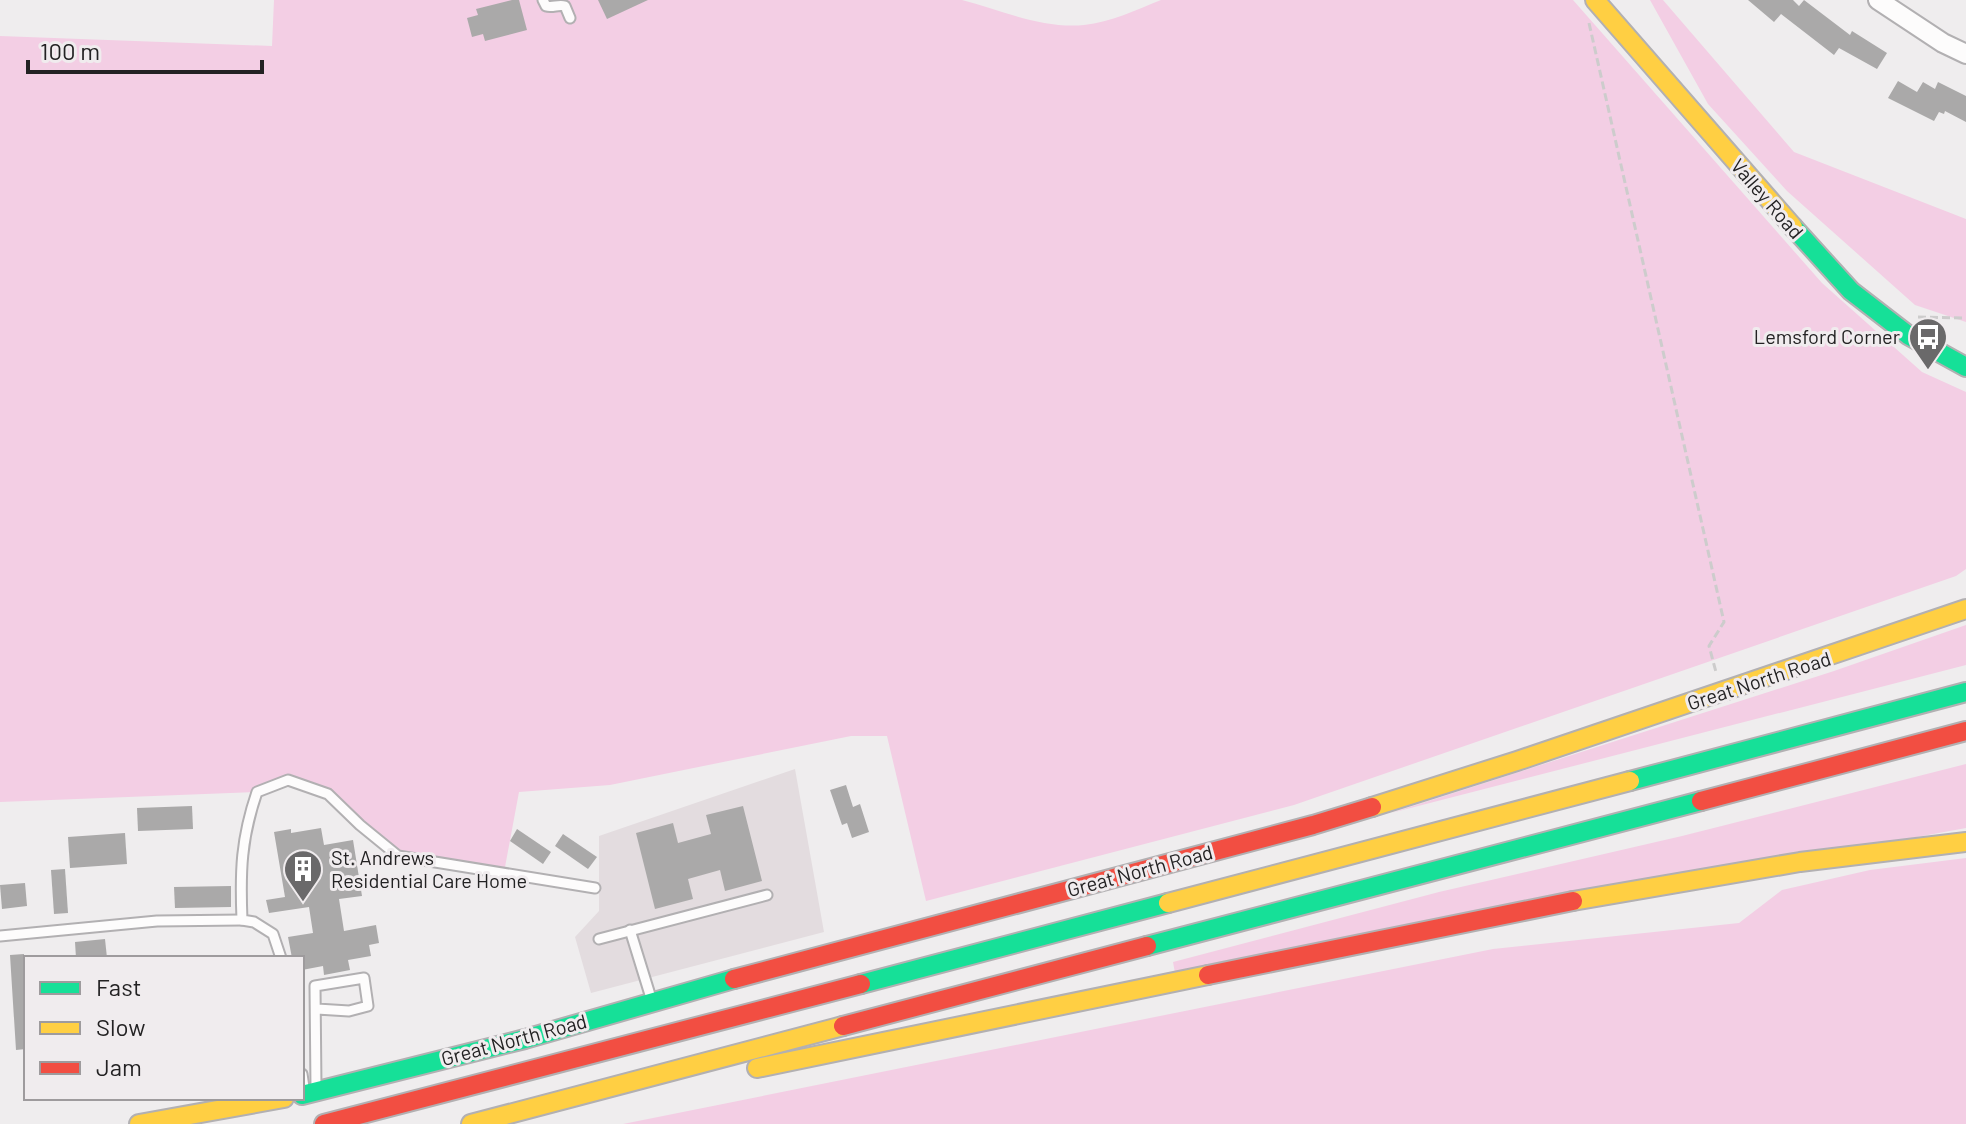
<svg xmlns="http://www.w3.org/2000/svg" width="1966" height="1124" font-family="Barlow,sans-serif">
  <rect width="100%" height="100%" fill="#efedee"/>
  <polygon fill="#e3dcdf" points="795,769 824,932 591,993 575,937 599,911 599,836"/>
  <g fill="#f3cee4">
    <path d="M274,0H962C1000,10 1043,29 1084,25C1111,22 1136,10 1161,0H1573L1822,283L1922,372L1966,392V569L1956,576L1294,805L926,901L887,736H851L610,785L519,792L505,867L398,856L328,794L288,780L257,792L0,802V36L272,46Z"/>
    <polygon points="1650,0 1663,0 1794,152 1966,219 1966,322 1915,305 1787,191 1708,104"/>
    <polygon points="1966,625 1966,665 1391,813 1834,671"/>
    <polygon points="1966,764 1966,828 1175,973 1173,962 1439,892 1682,836"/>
    <polygon points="1966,858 1966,1124 623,1124 1493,949 1739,923 1782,890 1870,870"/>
  </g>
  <g fill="#aaa9a9">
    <polygon points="512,0 519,0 527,30 485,41 483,34 472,37 467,18 478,15 476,9"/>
    <polygon points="598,0 648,0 607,19"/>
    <polygon points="1748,0 1793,0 1799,6 1804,0 1850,35 1852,31 1887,53 1877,69 1839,48 1834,55 1781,14 1774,22"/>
    <polygon points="1898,81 1917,92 1923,82 1935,89 1938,82 1966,96 1966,122 1945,111 1944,114 1939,112 1934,121 1888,98"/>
    <polygon points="846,785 853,807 860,804 869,832 852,838 847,823 842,825 830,790"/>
    <polygon points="192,806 193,829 138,831 137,808"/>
    <polygon points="743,806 762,881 725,891 720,870 688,879 693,899 655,909 636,833 673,823 678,843 711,834 706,815"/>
    <polygon points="321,828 324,845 353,840 362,896 339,899 344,931 376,925 379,943 369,945 371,956 348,960 350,970 324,975 323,966 302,970 302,958 292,958 288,937 313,933 309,907 269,913 266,900 285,897 274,832 291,829 291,833"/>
    <polygon points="517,829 551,852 543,864 510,841"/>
    <polygon points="125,833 127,864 70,868 68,837"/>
    <polygon points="563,834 597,857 588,869 555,846"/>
    <polygon points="65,869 68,913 54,914 51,870"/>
    <polygon points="25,883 27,906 2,909 0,885"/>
    <polygon points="231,886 231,907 175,908 174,887"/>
    <polygon points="105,939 107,958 76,958 75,942"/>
    <polygon points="24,954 26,1049 16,1050 10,955"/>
  </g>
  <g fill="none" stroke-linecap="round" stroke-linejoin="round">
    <g stroke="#b2b0b2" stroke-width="13">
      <g id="lane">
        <path d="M543,0L546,6C553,8 558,4 565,6L570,18"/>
        <polyline points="630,930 651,998"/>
        <polyline points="0,936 157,921 242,920"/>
        <polyline points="599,939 767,895"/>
        <path d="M281,958L273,934L254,922L242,920C240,871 241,839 257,792L288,780L328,794L360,825L398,856L595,888"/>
        <polyline points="302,1074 305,1094"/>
        <polyline points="316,1088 315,986 364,978 368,1006 349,1011 317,1009"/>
      </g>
    </g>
    <g stroke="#b2b0b2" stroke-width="22">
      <polyline id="street" points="1878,0 1943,43 1966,54"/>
    </g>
    <g stroke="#b2b0b2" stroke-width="22">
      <g id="fast">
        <polyline points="1793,227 1851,291 1908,335 1966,367"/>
        <polyline points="1630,781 1966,692"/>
        <polyline points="1147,946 1701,801"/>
        <polyline points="861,984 1168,903"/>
        <polyline points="302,1095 525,1039 734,979"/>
      </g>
    </g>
    <g stroke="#b2b0b2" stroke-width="22">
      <g id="slow">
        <polyline points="1595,0 1793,227"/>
        <polyline points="1372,807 1517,761 1966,609"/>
        <polyline points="1573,901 1800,862 1966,842"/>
        <polyline points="1168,903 1630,781"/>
        <polyline points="757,1068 1208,975"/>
        <polyline points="139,1124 284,1098"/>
        <polyline points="471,1124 843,1026"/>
      </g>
    </g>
    <g stroke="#b2b0b2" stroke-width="22">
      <g id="jam">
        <polyline points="1701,801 1966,731"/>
        <polyline points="1208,975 1573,901"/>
        <polyline points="734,979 1313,825 1372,807"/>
        <polyline points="843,1026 1147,946"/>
        <polyline points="324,1124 861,984"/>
      </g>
    </g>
    <g stroke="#cdcccc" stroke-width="3" stroke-dasharray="8 4" stroke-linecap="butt">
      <polyline points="1589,23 1724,622 1709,646 1716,672"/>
      <polyline points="1918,317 1966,318"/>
    </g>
    <use href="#lane" stroke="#fdfcfc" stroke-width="9"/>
    <use href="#street" stroke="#fdfcfc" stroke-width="18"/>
    <use href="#fast" stroke="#16e098" stroke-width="18"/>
    <use href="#slow" stroke="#ffcf43" stroke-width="18"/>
    <use href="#jam" stroke="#f24e42" stroke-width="18"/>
  </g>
  <defs>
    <g id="bus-pin" transform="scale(2)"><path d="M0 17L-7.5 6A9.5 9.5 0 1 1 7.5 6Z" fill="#6a696a" stroke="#f0ecee"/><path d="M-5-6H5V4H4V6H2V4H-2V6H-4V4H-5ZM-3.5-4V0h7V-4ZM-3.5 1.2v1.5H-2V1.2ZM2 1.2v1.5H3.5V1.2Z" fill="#fff"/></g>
    <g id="building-pin" transform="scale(2)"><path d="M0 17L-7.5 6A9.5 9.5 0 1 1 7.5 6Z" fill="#6a696a" stroke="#f0ecee"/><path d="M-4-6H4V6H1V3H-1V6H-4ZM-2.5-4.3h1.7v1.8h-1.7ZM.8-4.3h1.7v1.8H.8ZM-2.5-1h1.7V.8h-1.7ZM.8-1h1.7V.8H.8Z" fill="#fff"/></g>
  </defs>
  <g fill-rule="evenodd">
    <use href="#bus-pin" x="1928" y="337"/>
    <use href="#building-pin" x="303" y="869"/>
  </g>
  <g text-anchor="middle" stroke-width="6" stroke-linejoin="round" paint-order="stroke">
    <g font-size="20" fill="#232223" stroke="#f0ecee">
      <text transform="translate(1767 199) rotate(49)" y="7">Valley Road</text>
      <text transform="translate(1759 681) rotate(-18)" y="7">Great North Road</text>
      <text transform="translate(1140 871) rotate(-15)" y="7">Great North Road</text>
      <text transform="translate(514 1040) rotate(-15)" y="7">Great North Road</text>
    </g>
    <g font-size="20" fill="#232223" stroke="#f0ecee" text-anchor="end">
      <text x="1900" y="344">Lemsford Corner</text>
      <text x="331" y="865" text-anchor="start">St. Andrews<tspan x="331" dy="23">Residential Care Home</tspan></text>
    </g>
  </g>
  <rect x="24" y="956" width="280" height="144" fill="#f0ecee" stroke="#9e9b9d" stroke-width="2"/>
  <rect x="40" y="982" width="40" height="12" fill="#16e098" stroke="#9e9b9d" stroke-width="2"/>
  <text x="96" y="996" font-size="24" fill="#232223">Fast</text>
  <rect x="40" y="1022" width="40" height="12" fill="#ffcf43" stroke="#9e9b9d" stroke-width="2"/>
  <text x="96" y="1036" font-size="24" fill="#232223">Slow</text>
  <rect x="40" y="1062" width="40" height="12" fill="#f24e42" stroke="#9e9b9d" stroke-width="2"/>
  <text x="96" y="1076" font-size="24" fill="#232223">Jam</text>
  <path d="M28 60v12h234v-12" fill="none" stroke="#232223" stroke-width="4"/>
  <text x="40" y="60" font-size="24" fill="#232223" stroke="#f0ecee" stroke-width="6" paint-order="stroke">100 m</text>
</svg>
